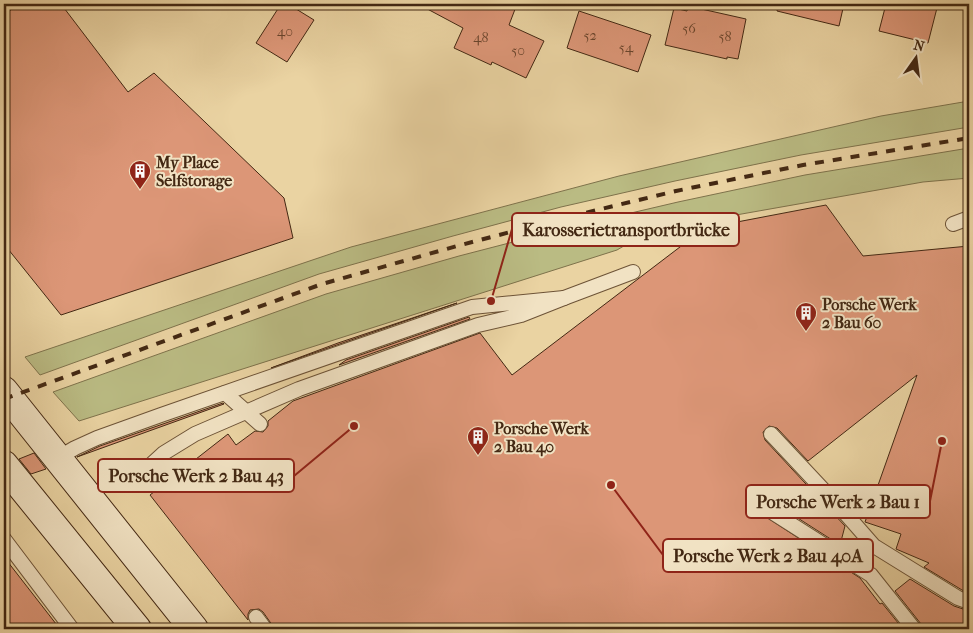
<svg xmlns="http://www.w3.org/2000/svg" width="973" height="633" font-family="'IM FELL French Canon',serif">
  <rect width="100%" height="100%" fill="#ead3a2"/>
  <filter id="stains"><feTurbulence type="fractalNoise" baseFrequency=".004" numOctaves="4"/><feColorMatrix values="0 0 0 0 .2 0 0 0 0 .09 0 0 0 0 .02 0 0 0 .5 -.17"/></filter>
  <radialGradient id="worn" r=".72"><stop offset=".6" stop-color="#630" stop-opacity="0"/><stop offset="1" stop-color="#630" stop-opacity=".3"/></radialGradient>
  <g fill="#babb83" stroke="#7e724b">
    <polygon points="969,101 969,127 801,155 675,181 561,207 453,236 319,274 40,375 25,357 351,247 619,176 881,116"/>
    <polygon points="969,148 969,178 923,182 651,230 617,250 79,421 53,392 326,294 459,256 567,228 678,202 805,175"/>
  </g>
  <g fill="#dc9677" stroke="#432813">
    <polygon points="19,4 61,4 128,92 154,73 284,198 293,238 61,315 4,244 4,15"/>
    <polygon points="281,4 288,4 314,20 287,62 256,43"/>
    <polygon points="418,4 517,4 509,25 544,41 526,78 492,62 491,65 454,48 463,28"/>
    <polygon points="778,4 844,4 839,26 777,11"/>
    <polygon points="886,4 938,4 928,43 879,31"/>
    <polygon points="688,6 746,19 738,59 727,57 727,59 665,45 674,8 687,11"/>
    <polygon points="579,11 651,35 638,72 567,48"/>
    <polygon points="826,205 863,256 969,246 969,593 962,590 924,567 929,563 896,549 901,534 865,522 917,375 808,461 777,428 769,426 763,432 765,440 845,526 840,545 768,499 764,498 757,502 755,506 757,511 860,578 880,604 882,603 903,629 275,629 263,612 259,609 250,610 248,614 248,620 150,495 228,434 236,445 255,431 263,432 268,426 268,421 293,401 480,333 512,375 697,234 695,230"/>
    <polygon points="457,303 271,368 338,343"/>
    <polygon points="469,317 470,319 339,365 346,360"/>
    <polygon points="223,403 224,404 77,457 100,446"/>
    <polygon points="34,453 46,469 31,474 19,459"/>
    <polygon points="4,557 60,629 4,629"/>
    <polygon points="910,579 954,606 969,611 969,629 923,629 921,624 895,591"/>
  </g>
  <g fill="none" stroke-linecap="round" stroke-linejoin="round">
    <g stroke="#6d5337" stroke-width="16">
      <g id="lane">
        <polyline points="953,224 969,218"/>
        <polyline points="564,298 633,272"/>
        <polyline points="225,393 260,424"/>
        <polyline points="771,434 845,513 874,546 958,598 969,602"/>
        <polyline points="58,458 75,448 97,438 161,415 472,307 564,298 521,315 478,325 299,389 195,434 164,453 152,464"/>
        <polyline points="764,507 871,575 914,629"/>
        <polyline points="4,539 72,629"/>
        <polyline points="256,617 265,629"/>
      </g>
    </g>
    <g stroke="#432813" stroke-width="30">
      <g id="secondary">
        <polyline points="4,391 194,629"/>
        <polyline points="4,465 137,629"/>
      </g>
    </g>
    <use href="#lane" stroke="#f1e2c3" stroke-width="14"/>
    <use href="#secondary" stroke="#f1e2c3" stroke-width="28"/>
    <polyline stroke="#432813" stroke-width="4" stroke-dasharray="9 9" stroke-linecap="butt" points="4,399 322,284 457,246 564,218 676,191 803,165 969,138"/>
  </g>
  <defs>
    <g id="building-pin" transform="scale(1.125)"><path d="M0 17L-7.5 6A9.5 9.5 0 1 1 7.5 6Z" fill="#8f2418" stroke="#f1e2c3"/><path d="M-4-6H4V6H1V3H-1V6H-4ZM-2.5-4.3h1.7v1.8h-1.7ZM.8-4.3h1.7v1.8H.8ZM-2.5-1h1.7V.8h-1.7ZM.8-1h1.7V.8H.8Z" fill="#fff"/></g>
  </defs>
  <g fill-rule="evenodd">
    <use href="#building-pin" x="140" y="171"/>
    <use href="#building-pin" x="806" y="313"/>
    <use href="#building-pin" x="478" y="437"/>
  </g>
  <g text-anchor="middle" stroke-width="4" stroke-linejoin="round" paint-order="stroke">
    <g font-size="14" fill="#69442c">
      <text x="689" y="33">56</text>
      <text x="285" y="36">40</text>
      <text x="590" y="40">52</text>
      <text x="725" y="41">58</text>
      <text x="481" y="42">48</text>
      <text x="626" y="52">54</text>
      <text x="518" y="55">50</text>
    </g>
    <g font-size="16" font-weight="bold" fill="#432813" stroke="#f1e2c3" text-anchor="start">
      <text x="156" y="168">My Place<tspan x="156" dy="18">Selfstorage</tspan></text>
      <text x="822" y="310">Porsche Werk<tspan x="822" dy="18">2 Bau 60</tspan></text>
      <text x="494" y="434">Porsche Werk<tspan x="494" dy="18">2 Bau 40</tspan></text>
    </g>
  </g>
  <path fill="none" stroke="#8f2418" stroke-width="2" d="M491 301L512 229M354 426L294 476M942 441L930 501M611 485L663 555"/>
  <g fill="#8f2418" stroke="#f1e2c3" stroke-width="2">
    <circle cx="491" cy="301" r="5"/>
    <circle cx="354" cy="426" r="5"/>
    <circle cx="942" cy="441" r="5"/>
    <circle cx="611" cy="485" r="5"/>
  </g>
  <g fill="#f1e2c3" stroke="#8f2418" stroke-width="2">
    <rect x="512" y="213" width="227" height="33" rx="5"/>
    <rect x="98" y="459" width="196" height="33" rx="5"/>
    <rect x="746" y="485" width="184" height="33" rx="5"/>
    <rect x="663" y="539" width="210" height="33" rx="5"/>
  </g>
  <g font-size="18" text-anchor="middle" font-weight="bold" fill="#432813">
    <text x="626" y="236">Karosserietransportbrücke</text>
    <text x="196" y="482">Porsche Werk 2 Bau 43</text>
    <text x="838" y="508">Porsche Werk 2 Bau 1</text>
    <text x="768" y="562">Porsche Werk 2 Bau 40A</text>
  </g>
  <rect width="973" height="633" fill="none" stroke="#ead3a2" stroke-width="20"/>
  <rect x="5" y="5" width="963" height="623" fill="none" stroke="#432813" stroke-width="2.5"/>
  <rect x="10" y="10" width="953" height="613" fill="none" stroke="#432813"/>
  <g transform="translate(916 58) rotate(14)" stroke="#f1e2c3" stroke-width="4" paint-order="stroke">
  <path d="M0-4L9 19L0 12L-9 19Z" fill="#432813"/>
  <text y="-8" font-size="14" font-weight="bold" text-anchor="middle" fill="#432813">N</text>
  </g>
  <rect width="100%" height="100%" filter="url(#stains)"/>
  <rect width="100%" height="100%" fill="url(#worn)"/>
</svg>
